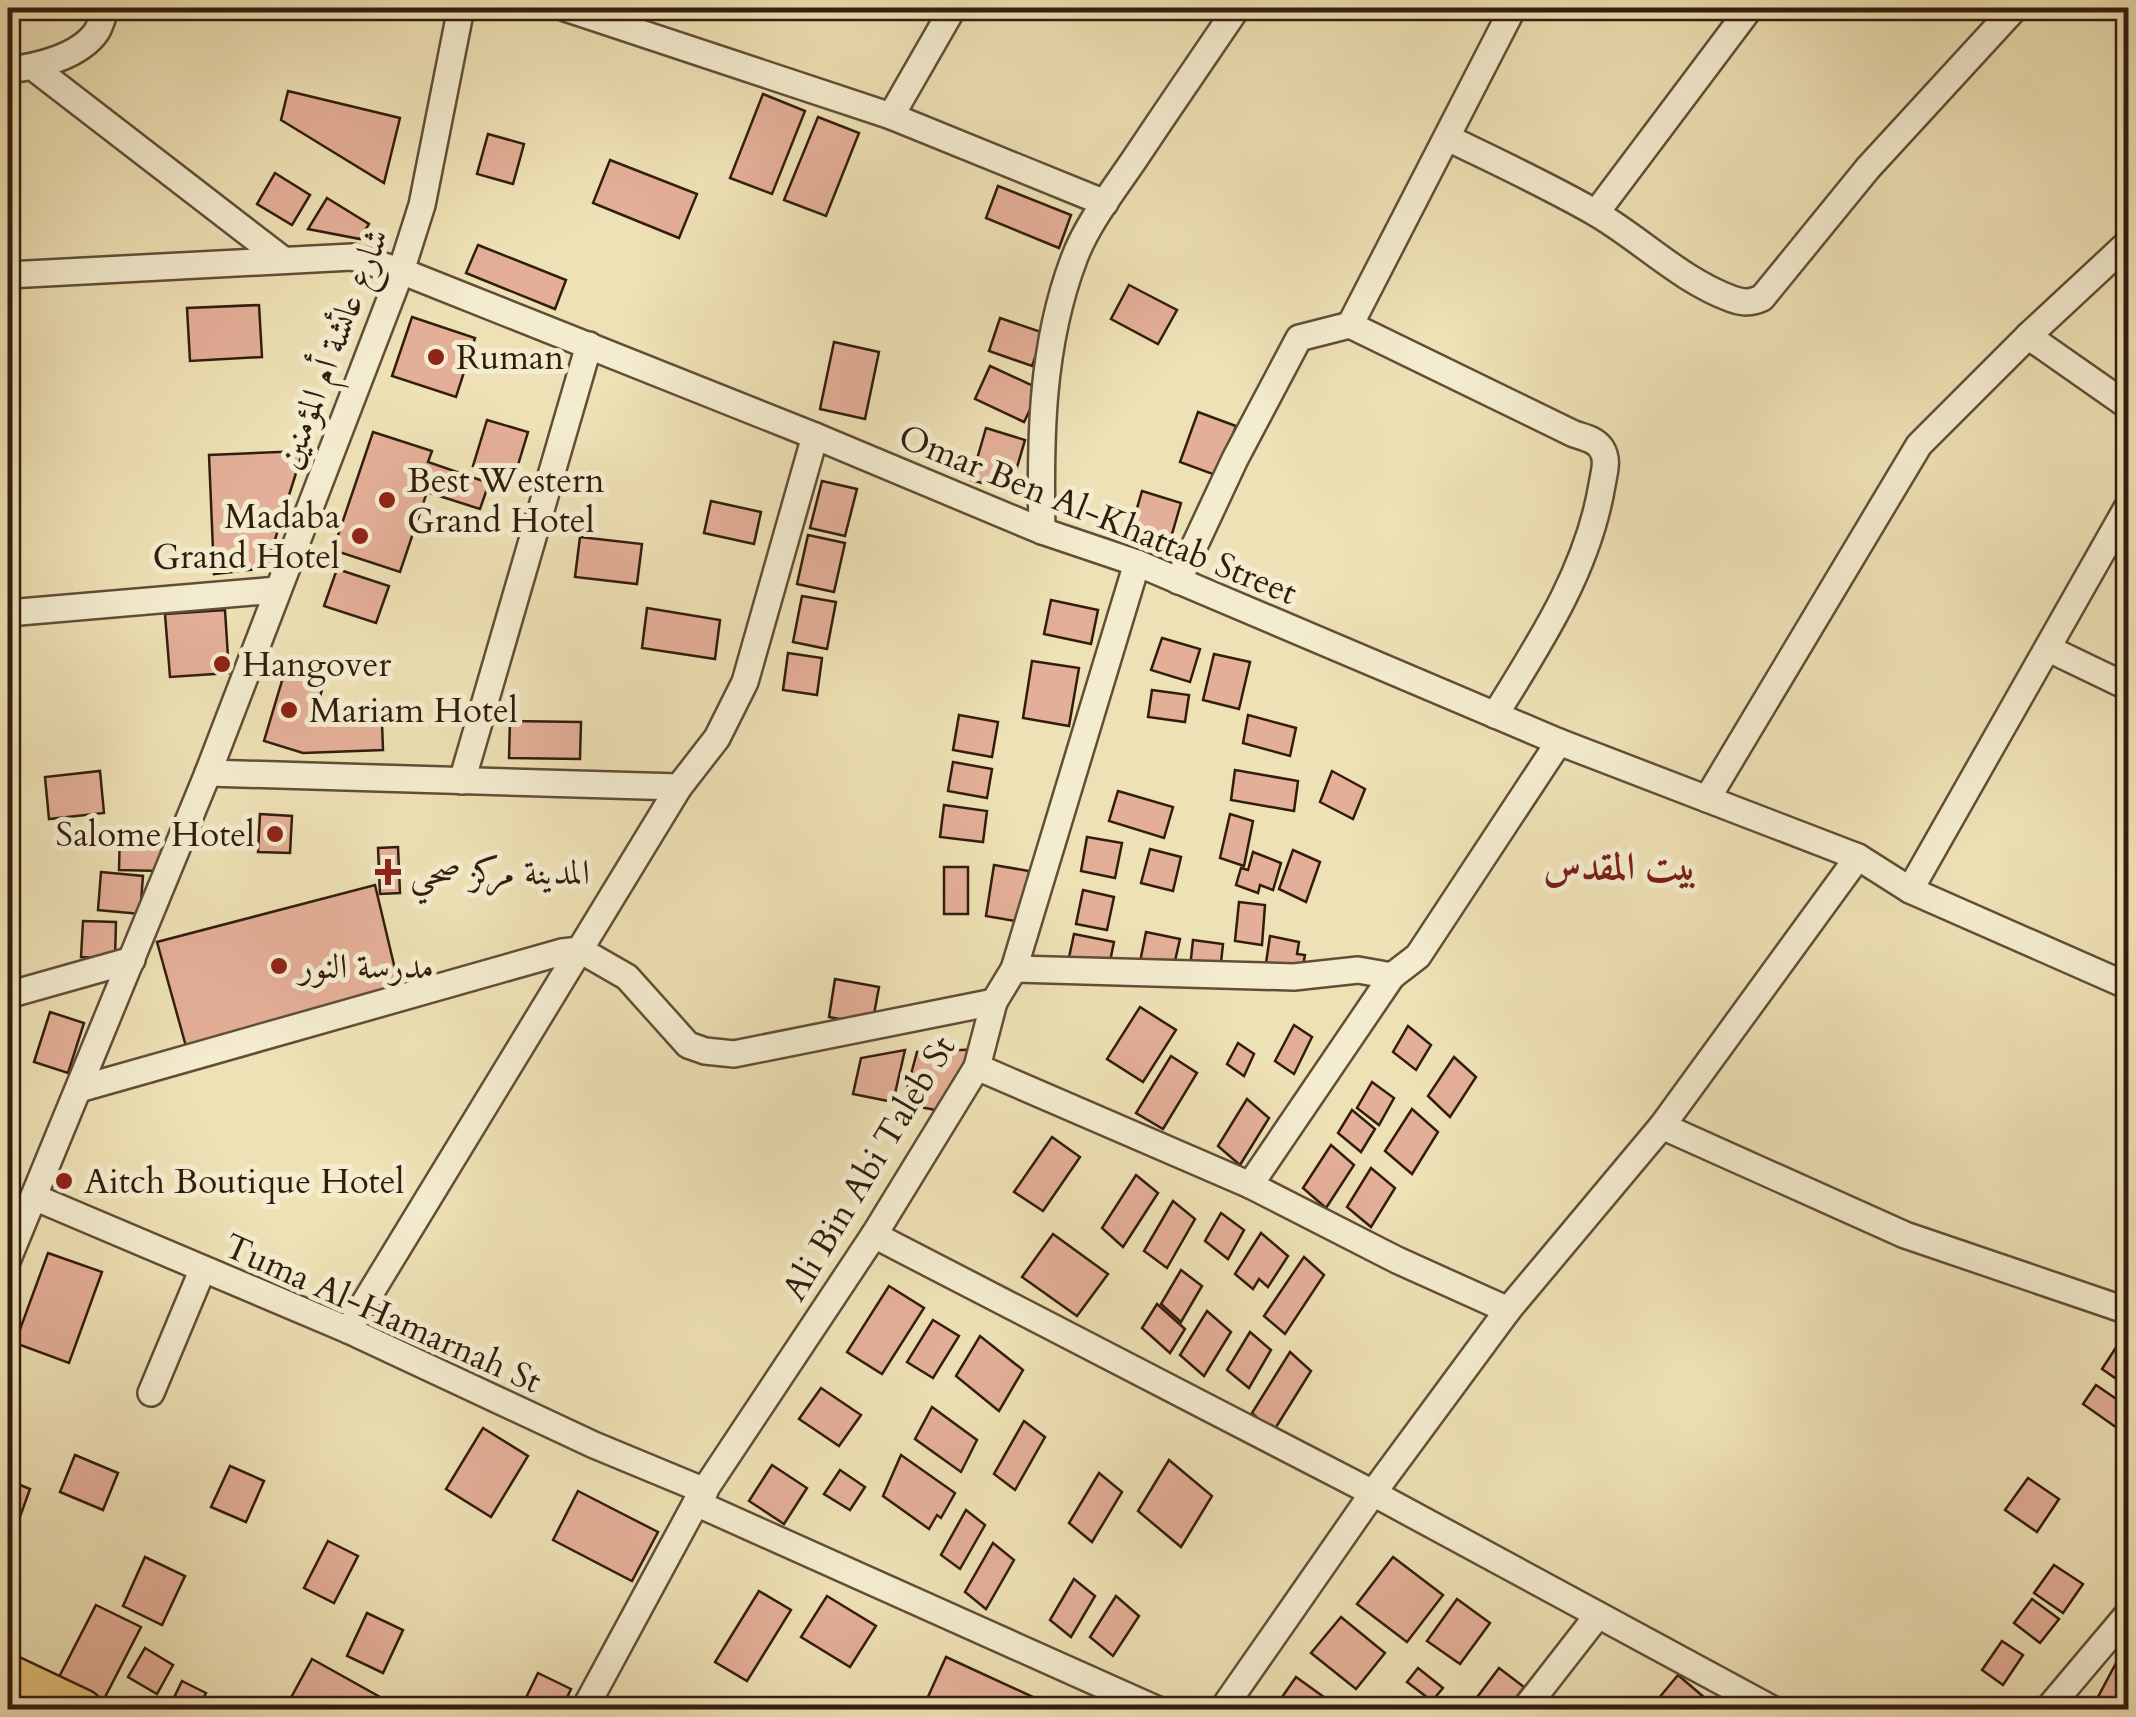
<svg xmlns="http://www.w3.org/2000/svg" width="2136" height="1717" font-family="Cardo,Amiri,serif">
  <rect width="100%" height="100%" fill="#eee1b5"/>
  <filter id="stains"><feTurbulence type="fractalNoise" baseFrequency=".002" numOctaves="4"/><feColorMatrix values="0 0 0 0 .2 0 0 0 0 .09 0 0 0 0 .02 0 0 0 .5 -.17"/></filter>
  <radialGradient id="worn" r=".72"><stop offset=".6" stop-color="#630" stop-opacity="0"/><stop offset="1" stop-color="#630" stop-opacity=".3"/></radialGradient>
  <g fill="#e4af98" stroke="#321d0d" stroke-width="2.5">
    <polygon points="288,91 400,118 384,183 281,120"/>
    <polygon points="763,94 805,111 772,194 730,178"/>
    <polygon points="818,117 859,133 826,216 784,200"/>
    <polygon points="488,134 524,144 513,184 477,174"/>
    <polygon points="610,160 697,194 679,238 593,203"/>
    <polygon points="275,173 310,195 292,225 257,204"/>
    <polygon points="998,186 1071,215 1059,248 986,218"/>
    <polygon points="327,198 369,224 360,239 308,229"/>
    <polygon points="478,245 566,280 555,309 466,273"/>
    <polygon points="1129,285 1177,310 1158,344 1111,319"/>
    <polygon points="259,305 262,357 190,361 187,308"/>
    <polygon points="412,317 475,338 456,397 392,376"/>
    <polygon points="1000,318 1044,333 1032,366 989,351"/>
    <polygon points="834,342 879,352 865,419 820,409"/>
    <polygon points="990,366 1040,389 1024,422 975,399"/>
    <polygon points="1198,412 1236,426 1218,476 1180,462"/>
    <polygon points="487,420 528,432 514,478 473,466"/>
    <polygon points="986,428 1025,440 1010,491 971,480"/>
    <polygon points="373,432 432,451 428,462 489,483 480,509 427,492 400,572 333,550"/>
    <polygon points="303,451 266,568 214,574 209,455"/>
    <polygon points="822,481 857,489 845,536 810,528"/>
    <polygon points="1142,491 1181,503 1168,548 1129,536"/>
    <polygon points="711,501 761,512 754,544 704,533"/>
    <polygon points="808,535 845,543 834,592 797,584"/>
    <polygon points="580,537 642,544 637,584 575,577"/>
    <polygon points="337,569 389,586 376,623 324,606"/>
    <polygon points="802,596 836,602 827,649 793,642"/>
    <polygon points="1051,600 1098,610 1091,644 1044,634"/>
    <polygon points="647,608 720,620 715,659 642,648"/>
    <polygon points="225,610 229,673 170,677 165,614"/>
    <polygon points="1162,638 1200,649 1190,682 1151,670"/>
    <polygon points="788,653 822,658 817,695 783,690"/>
    <polygon points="1214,654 1250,662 1239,709 1203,700"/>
    <polygon points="1032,661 1079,668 1069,726 1023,718"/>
    <polygon points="287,664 326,676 312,724 382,723 383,750 303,753 264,741"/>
    <polygon points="1152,690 1189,695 1185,722 1148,717"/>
    <polygon points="959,715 998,722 992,757 953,750"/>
    <polygon points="1248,715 1296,728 1290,756 1243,743"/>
    <polygon points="510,721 581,722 580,759 509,758"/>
    <polygon points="953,762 992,769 987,798 948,791"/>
    <polygon points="1235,770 1298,781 1294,811 1231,800"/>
    <polygon points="100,771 104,813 49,819 45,777"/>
    <polygon points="1332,771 1365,789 1353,819 1320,802"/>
    <polygon points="1118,791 1173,807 1164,838 1109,821"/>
    <polygon points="944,805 987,811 983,842 940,837"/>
    <polygon points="260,814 292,816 290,853 258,852"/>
    <polygon points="1230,814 1253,821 1244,866 1220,858"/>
    <polygon points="120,830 162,832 161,871 119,870"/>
    <polygon points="1087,837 1122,843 1115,878 1081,871"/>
    <polygon points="398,847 400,893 380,894 378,848"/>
    <polygon points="1150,849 1181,857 1173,891 1141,883"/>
    <polygon points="1293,850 1320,862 1306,902 1279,889"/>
    <polygon points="1253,852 1281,863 1273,890 1260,885 1258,893 1236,885 1241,868 1248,870"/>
    <polygon points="994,865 1029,871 1021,922 986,916"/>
    <rect x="944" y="867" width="24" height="47"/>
    <polygon points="101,872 143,876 140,914 98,910"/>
    <polygon points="375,885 400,990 187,1050 157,942"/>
    <polygon points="1083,890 1114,897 1107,930 1076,924"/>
    <polygon points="1239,902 1265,905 1262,945 1235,941"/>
    <polygon points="83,921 116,922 115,959 81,957"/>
    <polygon points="1146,932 1180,939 1172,974 1139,967"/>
    <polygon points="1074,934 1114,942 1108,971 1068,962"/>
    <polygon points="1270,936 1299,942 1297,954 1305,955 1301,976 1265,970"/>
    <polygon points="1193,940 1223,944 1220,972 1190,968"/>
    <polygon points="835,979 879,987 872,1025 829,1017"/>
    <polygon points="1140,1007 1176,1030 1143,1082 1107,1059"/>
    <polygon points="50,1012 84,1023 68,1073 34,1062"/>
    <polygon points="1294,1025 1312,1037 1294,1074 1275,1061"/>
    <polygon points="1408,1026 1431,1045 1416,1070 1393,1052"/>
    <polygon points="1238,1043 1254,1054 1244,1076 1227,1064"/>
    <polygon points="981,1049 947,1112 903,1104 917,1052"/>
    <polygon points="905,1050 893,1102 853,1094 861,1058"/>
    <polygon points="1171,1056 1197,1073 1163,1129 1136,1113"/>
    <polygon points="1454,1057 1476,1077 1450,1117 1428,1096"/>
    <polygon points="1372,1082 1394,1098 1379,1125 1357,1108"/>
    <polygon points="1247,1099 1269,1118 1240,1165 1218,1146"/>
    <polygon points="1412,1109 1438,1132 1412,1174 1385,1151"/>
    <polygon points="1352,1110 1375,1129 1361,1152 1338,1133"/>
    <polygon points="1052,1137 1080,1157 1043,1211 1014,1192"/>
    <polygon points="1331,1145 1354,1165 1326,1208 1303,1188"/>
    <polygon points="1371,1168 1395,1188 1371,1227 1347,1207"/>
    <polygon points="1136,1175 1158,1193 1123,1247 1102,1228"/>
    <polygon points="1173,1201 1195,1219 1167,1268 1144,1251"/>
    <polygon points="1221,1213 1244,1230 1228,1259 1205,1241"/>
    <polygon points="1261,1233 1288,1256 1268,1287 1259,1279 1253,1289 1235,1274"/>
    <polygon points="1053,1234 1108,1274 1077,1316 1022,1277"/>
    <polygon points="48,1253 102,1272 69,1363 15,1343"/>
    <polygon points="1304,1257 1324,1275 1285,1334 1264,1316"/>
    <polygon points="1181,1270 1202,1286 1181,1322 1161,1304"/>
    <polygon points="889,1286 924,1308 882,1374 847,1352"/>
    <polygon points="1157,1304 1185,1329 1170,1353 1142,1328"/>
    <polygon points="1207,1311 1231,1332 1204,1376 1180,1355"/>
    <polygon points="933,1320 959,1336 933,1378 907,1362"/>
    <polygon points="2128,1329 2128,1387 2102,1369"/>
    <polygon points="1250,1332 1271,1350 1249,1388 1227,1370"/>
    <polygon points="980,1336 1023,1370 999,1411 956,1376"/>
    <polygon points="1290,1352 1311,1371 1273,1432 1252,1413"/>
    <polygon points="2096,1385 2128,1407 2117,1428 2083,1404"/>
    <polygon points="821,1388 861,1415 839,1446 799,1419"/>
    <polygon points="932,1407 977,1440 961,1472 915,1439"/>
    <polygon points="1024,1421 1045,1437 1015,1490 994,1474"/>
    <polygon points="483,1428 528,1456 491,1517 446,1489"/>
    <polygon points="75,1455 118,1473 103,1510 60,1492"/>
    <polygon points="901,1455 955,1493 941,1518 937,1515 929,1529 883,1496"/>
    <polygon points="1169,1460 1212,1496 1181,1547 1138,1511"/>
    <polygon points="772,1465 807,1488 784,1524 749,1501"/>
    <polygon points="230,1466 264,1481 246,1522 211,1507"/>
    <polygon points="840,1470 865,1487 850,1510 824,1494"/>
    <polygon points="1099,1473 1122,1492 1092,1542 1069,1523"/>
    <polygon points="2028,1478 2059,1499 2037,1532 2005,1510"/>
    <polygon points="8,1480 30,1489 8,1550"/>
    <polygon points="578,1491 658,1532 632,1581 553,1540"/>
    <polygon points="966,1510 985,1525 960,1569 941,1555"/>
    <polygon points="328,1541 358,1556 334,1603 304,1588"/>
    <polygon points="993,1543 1014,1560 986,1609 965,1592"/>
    <polygon points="145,1557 185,1576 162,1625 123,1606"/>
    <polygon points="1393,1557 1443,1595 1407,1642 1357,1604"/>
    <polygon points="2054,1565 2083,1584 2063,1613 2034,1593"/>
    <polygon points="1074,1579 1095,1596 1071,1637 1050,1620"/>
    <polygon points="759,1591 791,1610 747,1681 715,1662"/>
    <polygon points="827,1596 876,1626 850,1667 801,1637"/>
    <polygon points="1116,1596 1139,1616 1113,1656 1090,1637"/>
    <polygon points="1457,1599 1490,1623 1460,1664 1427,1641"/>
    <polygon points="2032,1599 2059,1619 2040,1643 2014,1623"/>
    <polygon points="96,1605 141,1627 103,1701 58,1679"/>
    <polygon points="367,1613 403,1630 383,1673 347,1656"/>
    <polygon points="1341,1617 1385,1653 1356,1689 1311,1653"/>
    <polygon points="2002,1641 2023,1655 2003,1685 1982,1670"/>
    <polygon points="145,1648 173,1665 157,1694 128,1677"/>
    <polygon points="2123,1650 2128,1653 2128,1710 2091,1710"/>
    <polygon points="946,1657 1057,1708 1056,1710 922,1710"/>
    <polygon points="312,1659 380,1697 373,1710 296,1710 287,1705"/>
    <polygon points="1418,1668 1443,1688 1432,1701 1407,1682"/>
    <polygon points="1499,1668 1524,1687 1507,1710 1472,1710 1469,1708"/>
    <polygon points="538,1673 571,1689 561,1710 520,1710"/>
    <polygon points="1678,1675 1706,1699 1697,1710 1649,1710"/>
    <polygon points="1296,1677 1342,1710 1273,1710"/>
    <polygon points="182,1681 206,1693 198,1710 168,1710"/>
  </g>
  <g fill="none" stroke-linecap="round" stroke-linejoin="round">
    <g stroke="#614e37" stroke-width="30">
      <g id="street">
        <polyline points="565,8 891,116 1105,203"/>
        <polyline points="33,67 282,259"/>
        <path d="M8,70C36,67 80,57 97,31C101,24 103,15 106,8"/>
        <polyline points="891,116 953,8"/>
        <path d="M1448,138C1497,162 1547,185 1594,212C1641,239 1680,280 1732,299C1743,303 1751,303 1762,298L1868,168L2015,8"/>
        <polyline points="1596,213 1750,8"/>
        <polyline points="8,275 352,257 401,271 815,436 1042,531 1137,563 1559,742 1858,857 1910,890 2128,986"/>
        <polyline points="1350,325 1513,8"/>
        <polyline points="2028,336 2128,406"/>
        <path d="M1042,531C1040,439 1041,346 1074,259C1087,224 1113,191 1134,160C1168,109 1203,58 1237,8"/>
        <path d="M1178,581L1235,459L1299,338L1350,325L1574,434C1583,437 1595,439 1601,448C1609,460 1604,472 1602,485C1588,570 1539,644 1495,715"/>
        <polyline points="8,613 277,590"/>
        <polyline points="2049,649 2128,687"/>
        <polyline points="208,773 679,787"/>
        <polyline points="462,781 589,345"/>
        <polyline points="1707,799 1919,445 2028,336 2128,243"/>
        <polyline points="1910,890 2128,506"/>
        <polyline points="1014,969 1294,977 1358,970 1392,976 1418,956 1559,742"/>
        <polyline points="8,995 132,960"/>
        <polyline points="977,1067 1250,1185 1397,1260 1508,1310"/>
        <polyline points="79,1089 562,952 580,950 627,977 688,1045 705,1051 734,1054 994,1002"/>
        <polyline points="1662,1126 1905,1235 2128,1311"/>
        <polyline points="1250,1185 1392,976"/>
        <polyline points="34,1197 348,1330 594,1445 705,1491"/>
        <polyline points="874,1235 1373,1493 1774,1710"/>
        <polyline points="8,1259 208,773 401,271 422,205 461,8"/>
        <polyline points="348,1330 679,787 717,738 745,682 815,436"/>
        <polyline points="151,1393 202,1271"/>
        <polyline points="696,1503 1158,1710"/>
        <polyline points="584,1710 696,1503 874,1235 977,1067 994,1002 1014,969 1137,563"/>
        <polyline points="1222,1710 1373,1493 1508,1310 1662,1126 1858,857"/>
        <polyline points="1524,1710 1598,1615"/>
        <polyline points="2047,1710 2128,1614"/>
      </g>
    </g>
    <g stroke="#321d0d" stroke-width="45">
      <polyline id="primary" points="8,1675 82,1710"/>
    </g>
    <use href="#street" stroke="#f4eccf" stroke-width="25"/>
    <use href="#primary" stroke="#e7c07a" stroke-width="40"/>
  </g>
  <g fill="#8f2418" stroke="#f4eccf" stroke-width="4">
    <circle cx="436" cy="357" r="10"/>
    <circle cx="387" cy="500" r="10"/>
    <circle cx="360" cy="536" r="10"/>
    <circle cx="222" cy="664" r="10"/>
    <circle cx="289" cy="710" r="10"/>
    <circle cx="275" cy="834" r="10"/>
    <path d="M383 857h10v10h10v10h-10v10h-10v-10h-10v-10h10z"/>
    <circle cx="279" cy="966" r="10"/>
    <circle cx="64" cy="1181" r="10"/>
  </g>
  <g text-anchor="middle" stroke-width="10" stroke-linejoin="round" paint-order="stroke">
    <g font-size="35" fill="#321d0d" stroke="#f4eccf">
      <text transform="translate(332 348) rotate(-69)" y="12">شارع عائشة أم المؤمنين</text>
      <text transform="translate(1098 514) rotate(22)" y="12">Omar Ben Al-Khattab Street</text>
      <text transform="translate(868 1168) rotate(-59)" y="12">Ali Bin Abi Taleb St</text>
      <text transform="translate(383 1313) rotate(24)" y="12">Tuma Al-Hamarnah St</text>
    </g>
    <g font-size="35" fill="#321d0d" stroke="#f4eccf" text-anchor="start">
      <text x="456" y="369">Ruman</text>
      <text x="407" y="492">Best Western<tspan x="407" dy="40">Grand Hotel</tspan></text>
      <text x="340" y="528" text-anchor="end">Madaba<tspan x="340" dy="40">Grand Hotel</tspan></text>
      <text x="242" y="676">Hangover</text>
      <text x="309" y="722">Mariam Hotel</text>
      <text x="255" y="846" text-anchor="end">Salome Hotel</text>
      <text x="410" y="884">المدينة مركز صحي</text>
      <text x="299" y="978">مدرسة النور</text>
      <text x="84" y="1193">Aitch Boutique Hotel</text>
    </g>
    <g font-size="38" font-weight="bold" fill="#7a1f14" stroke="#f4eccf">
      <text x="1620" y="879">بيت المقدس</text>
    </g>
  </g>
  <rect width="2136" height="1717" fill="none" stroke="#eee1b5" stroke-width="40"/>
  <rect x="10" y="10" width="2116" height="1697" fill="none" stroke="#321d0d" stroke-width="5"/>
  <rect x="20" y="20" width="2096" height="1677" fill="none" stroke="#321d0d" stroke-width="2.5"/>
  <rect width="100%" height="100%" filter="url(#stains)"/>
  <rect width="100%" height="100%" fill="url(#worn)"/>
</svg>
